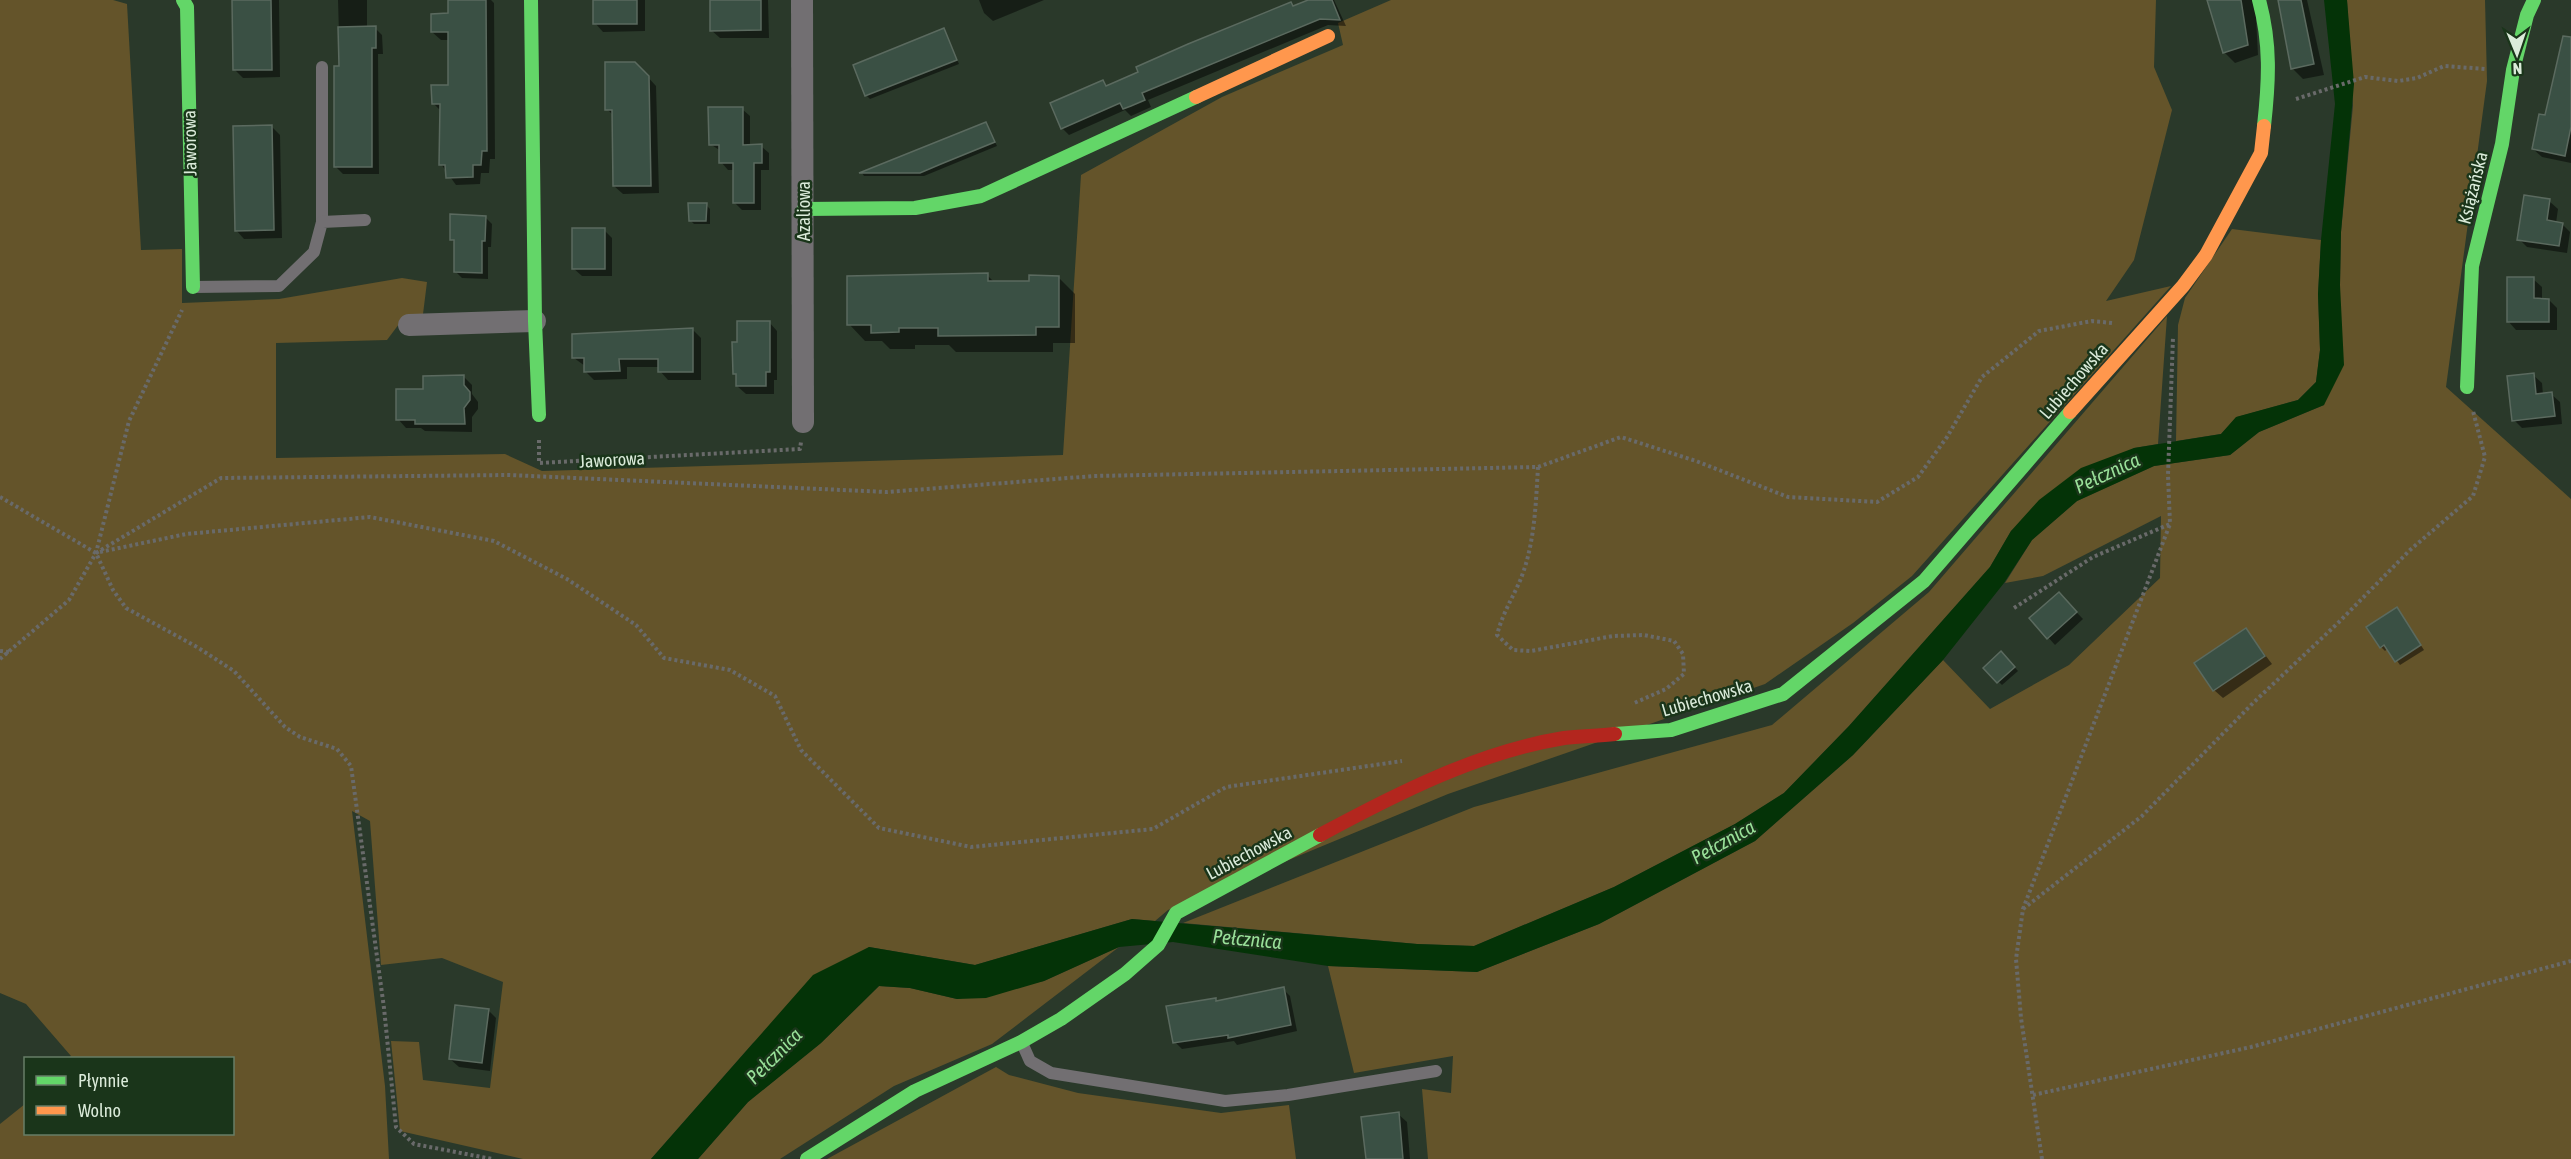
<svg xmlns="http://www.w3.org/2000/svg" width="2571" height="1159" font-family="'Asap Condensed',sans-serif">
  <rect width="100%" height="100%" fill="#2a392a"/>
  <g fill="#64542a">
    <polygon points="0,0 113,0 127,4 141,250 182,249 182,303 279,299 402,278 427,282 423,314 399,324 387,340 276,343 276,458 505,454 542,471 1063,455 1081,175 1222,97 1343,45 1338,23 1391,0 2156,0 2154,67 2172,110 2134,260 2106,301 2171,286 1912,576 1853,623 1765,684 1448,794 1168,910 1155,921 1132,919 975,965 869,947 753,1043 651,1159 523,1159 400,1131 391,1041 419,1042 423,1080 490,1088 503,982 442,958 381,965 370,821 352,811 385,1086 389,1159 0,1159 0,1124 25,1104 26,1134 232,1134 232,1058 68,1058 71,1056 26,1004 0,993"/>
    <polygon points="2347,0 2485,0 2487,81 2446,387 2571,499 2571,1159 1428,1159 1422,1089 1451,1093 1453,1056 1354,1073 1328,966 1477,972 1599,924 1755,841 1853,755 1943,660 1990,709 2069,665 2160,578 2161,516 2043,576 2005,583 2032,540 2077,501 2154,466 2230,455 2259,432 2324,405 2340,285 2341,232 2353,106"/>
    <polygon points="2232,229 2321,240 2318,294 2320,350 2316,382 2298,400 2237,417 2221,434 2176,441 2178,325 2185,298"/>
    <polygon points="2167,316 2158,444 2134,448 2011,531 1990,567 1849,726 1784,793 1735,824 1614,887 1474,946 1417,944 1183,923 1474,807 1772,725 1929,592"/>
    <polygon points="1119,947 992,1044 894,1086 780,1159 698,1159 748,1102 821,1043 879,986 910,988 957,999 1044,981"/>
    <polygon points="996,1067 1009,1075 1078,1093 1221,1113 1289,1105 1296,1159 827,1159"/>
  </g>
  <polygon fill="#043307" points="2324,0 2347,0 2354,84 2341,232 2340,285 2344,365 2324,405 2259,432 2230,455 2154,466 2077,501 2032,540 2004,583 1943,660 1853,755 1755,841 1599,924 1477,972 1328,966 1173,942 1119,947 1044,981 986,998 957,999 910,988 879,986 821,1043 748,1102 698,1159 651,1159 813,975 869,947 975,965 1132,919 1417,944 1474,946 1614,887 1735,824 1784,793 1849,726 1990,567 2011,531 2039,500 2081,468 2134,448 2221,434 2236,417 2298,400 2316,382 2320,350 2318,294 2321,240 2335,104"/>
  <g fill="#0007">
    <polygon points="233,0 279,0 280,77 243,78 234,69"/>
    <polygon points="338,0 367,0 367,28 375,28 382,35 383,54 378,54 379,174 343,174 336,167 340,68"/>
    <polygon points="449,0 491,0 494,3 495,159 490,159 489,173 481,173 480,184 456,185 441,164 442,112 433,103 450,87 449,40 441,40 432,32 449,15"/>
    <polygon points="595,0 645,0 645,31 603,32 595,23"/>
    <polygon points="711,0 768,0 769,38 720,38 711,30"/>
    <polygon points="979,0 1044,0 993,21 984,13"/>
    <polygon points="1312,0 1334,0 1346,26 1328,25 1148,100 1151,107 1131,116 1125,110 1069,135 1062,128 1103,82 1108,87"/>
    <polygon points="2209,0 2255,0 2258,55 2235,63 2224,52"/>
    <polygon points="2280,0 2307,0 2324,75 2303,79 2292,68"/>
    <polygon points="944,30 959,64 870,99 866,95"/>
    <polygon points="2571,48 2571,163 2542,157 2533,149"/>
    <polygon points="635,63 656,86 659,193 623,194 614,186 614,116 607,109"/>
    <polygon points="742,109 750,116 750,146 761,146 769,153 769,170 761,170 761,210 742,210 735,203 734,170 728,170 721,162 721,151 710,144"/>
    <polygon points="986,123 997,146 924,176 864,176 862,173"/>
    <polygon points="272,127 280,135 282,238 244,239 236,230"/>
    <polygon points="2549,201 2558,209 2556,223 2562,224 2570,232 2567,253 2527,247 2519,239"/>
    <polygon points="706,205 710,209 710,224 694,224 690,220"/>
    <polygon points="485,217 492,224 491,247 488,247 488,279 462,278 455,271 455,243 451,239"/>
    <polygon points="604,230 612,238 612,276 582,276 573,268"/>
    <polygon points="987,275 995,283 1031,282 1058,277 1075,294 1075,343 1053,343 1053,352 956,352 949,345 915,345 915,349 890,349 882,341 865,341 849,324"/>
    <polygon points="2533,279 2542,287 2542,300 2549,300 2557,308 2557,330 2516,330 2508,321"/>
    <polygon points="769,322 777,331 777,380 774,380 774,394 746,394 737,386 737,376 734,373 738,343"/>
    <polygon points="646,330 693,330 701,338 701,380 668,380 660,371 660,367 627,367 627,379 594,380 586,372 585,366 574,358 646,334"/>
    <polygon points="2533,375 2542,383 2543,395 2551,394 2560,402 2562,424 2522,428 2514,420"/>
    <polygon points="464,377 472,385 472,394 478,402 478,409 472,417 472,432 425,431 421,428 406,428 398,419 424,390"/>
    <polygon points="2059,594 2083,619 2055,645 2031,618"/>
    <polygon points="2400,613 2424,650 2400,665 2388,648 2385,651 2381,647 2368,627"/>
    <polygon points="2246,630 2272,664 2223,698 2214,690"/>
    <polygon points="2001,653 2018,671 2002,685 1985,668"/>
    <polygon points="1283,989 1290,996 1297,1031 1237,1045 1234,1041 1182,1049 1175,1042 1215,999 1217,1002"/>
    <polygon points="488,1010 496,1018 490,1071 459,1067 450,1059"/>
    <polygon points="1398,1114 1407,1122 1410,1159 1367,1159"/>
  </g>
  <g fill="#3a5044" stroke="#5b6a5f" stroke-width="1.5">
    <polygon points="232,0 271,0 272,70 233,70"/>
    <polygon points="448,0 486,0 487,151 482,151 481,165 473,165 473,177 446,178 445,165 439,165 440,104 432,104 431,85 448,85 448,32 431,32 431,14 448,13"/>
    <rect x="593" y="0" width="44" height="24"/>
    <polygon points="710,0 761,0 761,30 710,31"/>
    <polygon points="1308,0 1332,0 1340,20 1320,19 1142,93 1145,100 1131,106 1123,109 1120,103 1061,129 1050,103 1103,80 1106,86 1138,72 1136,67 1188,44 1291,2 1293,6"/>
    <polygon points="2207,0 2241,0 2248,45 2223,53"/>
    <polygon points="2278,0 2301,0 2314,64 2291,69"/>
    <polygon points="376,26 376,48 372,48 372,167 334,167 334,66 339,66 338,27"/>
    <polygon points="944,28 957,60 865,96 853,65"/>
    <polygon points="2563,36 2571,37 2571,127 2565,156 2532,149 2539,114 2545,115"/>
    <polygon points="605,62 635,62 649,76 651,186 613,186 612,110 605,110"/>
    <polygon points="708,107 743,107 743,145 762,144 762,163 754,163 754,203 733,203 733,163 719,163 719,145 709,145"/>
    <polygon points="986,122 995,142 941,164 920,173 859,173"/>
    <polygon points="272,125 274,230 235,231 233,126"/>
    <polygon points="2524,195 2550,199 2547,220 2563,223 2559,246 2517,240"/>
    <polygon points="688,203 707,203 706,221 689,221"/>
    <polygon points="450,214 486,216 485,241 482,241 482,273 454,272 454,240 450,240"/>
    <rect x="572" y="228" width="33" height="41"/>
    <polygon points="988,273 988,281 1029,281 1029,275 1059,276 1059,327 1036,327 1036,335 938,336 938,328 899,328 899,332 871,333 871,325 847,325 847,276"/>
    <polygon points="2507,277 2534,277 2534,298 2549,299 2549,322 2507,322"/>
    <polygon points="737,321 770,321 770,372 766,372 766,386 736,386 736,374 733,374 732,342 737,342"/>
    <polygon points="693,328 693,372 658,372 658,359 619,359 620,371 584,372 584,358 572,358 572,334"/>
    <polygon points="2534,373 2536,394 2552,392 2555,416 2512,421 2507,376"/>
    <polygon points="464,375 464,385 470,392 470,400 464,408 465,424 415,424 415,420 396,420 396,389 423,389 423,376"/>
    <polygon points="2059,592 2077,612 2047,639 2029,618"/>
    <polygon points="2397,607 2421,645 2395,662 2384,645 2380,648 2366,627"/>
    <polygon points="2246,628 2265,656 2213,691 2194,663"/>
    <polygon points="2001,651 2015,667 1997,683 1983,668"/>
    <polygon points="1284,987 1291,1025 1228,1038 1228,1035 1173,1043 1166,1006 1216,998 1216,1001"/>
    <polygon points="455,1005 489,1009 482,1063 449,1059"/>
    <polygon points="1399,1112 1403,1159 1366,1159 1361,1117"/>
  </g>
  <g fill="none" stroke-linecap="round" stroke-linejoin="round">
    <g stroke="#696a6a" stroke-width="4" stroke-dasharray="3 3" stroke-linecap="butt">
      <polyline points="2296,99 2365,77 2398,81 2417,78 2444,66 2485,69"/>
      <polyline points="539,440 539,463 800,449 801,442"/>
      <path d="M1538,467C1536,500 1535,537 1524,570C1516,594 1504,608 1497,635L1513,650L1531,651L1613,636L1644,635L1674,641L1683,654L1684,674L1666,689L1632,704"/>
      <polyline points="0,497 96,553 113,590 126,608 197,647 234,671 285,727 300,737 337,749 351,766 384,1008 396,1127 414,1144 492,1159"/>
      <polyline points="100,552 186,534 370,517 494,541 567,579 636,625 664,658 730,670 775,696 801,750 879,828 971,847 1153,829 1226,787 1402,761"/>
      <polyline points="96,553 221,478 509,475 887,492 1094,476 1538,467 1621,437 1696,461 1788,497 1877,502 1918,477 1947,437 1982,377 2039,331 2092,321 2112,323"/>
      <polyline points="2014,608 2093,557 2170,524 2168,475 2173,337"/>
      <polyline points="0,651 9,652"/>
      <polyline points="0,659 69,600 96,553 129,421 182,310"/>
      <polyline points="2023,909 2142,816 2253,703 2339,622 2410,550 2473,496 2485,457 2473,411"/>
      <polyline points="2033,1095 2251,1047 2571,961"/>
      <polyline points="2042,1159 2021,1018 2016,959 2023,909 2170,524"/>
    </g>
    <g stroke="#726f72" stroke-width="12">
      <polyline points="322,222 322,67"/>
      <polyline points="194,287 279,286 314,252 322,222 365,220"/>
      <polyline points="1022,1043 1030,1061 1051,1073 1225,1101 1288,1095 1436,1071"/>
    </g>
    <g stroke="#726f72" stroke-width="22">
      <polyline points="802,0 803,422"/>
      <polyline points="409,325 535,321"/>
    </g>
    <g stroke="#63d668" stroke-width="14">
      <polyline points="183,0 187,7 193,287"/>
      <polyline points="531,0 535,321 539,415"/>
      <path d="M2259,0C2271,44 2269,81 2264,126"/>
      <polyline points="804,209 915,208 981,196 1196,97"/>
      <polyline points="2467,387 2472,266 2502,144 2513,70 2527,15 2534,0"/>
      <polyline points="1615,734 1671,730 1783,694 1924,581 2070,412"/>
      <polyline points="807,1159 915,1091 1021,1042 1061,1019 1125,974 1158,945 1176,913 1320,835"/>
    </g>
    <g stroke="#ff974d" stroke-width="14">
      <polyline points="1196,97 1328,36"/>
      <polyline points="2070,412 2183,286 2206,255 2261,153 2264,126"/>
    </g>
    <path stroke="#b3261e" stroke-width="14" d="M1320,835C1396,794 1478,752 1564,738C1581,736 1598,736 1615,734"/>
  </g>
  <g text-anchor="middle" stroke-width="5" stroke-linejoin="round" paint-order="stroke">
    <g font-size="18" fill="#dbebda" stroke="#1a351a">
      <text transform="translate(190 143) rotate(-91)" y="6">Jaworowa</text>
      <text transform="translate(2473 188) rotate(-76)" y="6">Książańska</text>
      <text transform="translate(804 211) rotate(-90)" y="6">Azaliowa</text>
      <text transform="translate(2074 381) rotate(-49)" y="6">Lubiechowska</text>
      <text transform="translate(612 460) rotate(-3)" y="6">Jaworowa</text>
      <text transform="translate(1707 698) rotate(-16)" y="6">Lubiechowska</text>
      <text transform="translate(1249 853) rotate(-28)" y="6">Lubiechowska</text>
    </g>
    <g font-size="20" font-style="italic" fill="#99e099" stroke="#1a351a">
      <text transform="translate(2107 473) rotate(-25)" y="7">Pełcznica</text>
      <text transform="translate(1723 842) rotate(-29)" y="7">Pełcznica</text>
      <text transform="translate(1247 939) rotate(5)" y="7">Pełcznica</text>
      <text transform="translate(774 1056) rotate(-45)" y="7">Pełcznica</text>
    </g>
  </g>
  <rect x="24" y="1057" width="210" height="78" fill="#1a351a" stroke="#677e67" stroke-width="1.5"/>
  <rect x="36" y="1076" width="30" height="9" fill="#63d668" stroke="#677e67" stroke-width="1.5"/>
  <text x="78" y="1087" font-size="18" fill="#dbebda">Płynnie</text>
  <rect x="36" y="1106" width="30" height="9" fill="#ff974d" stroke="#677e67" stroke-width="1.5"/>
  <text x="78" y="1117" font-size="18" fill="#dbebda">Wolno</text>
  <g transform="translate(2517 54) rotate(178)" stroke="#1a351a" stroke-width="4.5" paint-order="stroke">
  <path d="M0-4.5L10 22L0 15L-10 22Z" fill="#dbebda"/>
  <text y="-9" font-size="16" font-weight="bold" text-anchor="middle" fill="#dbebda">N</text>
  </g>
</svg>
